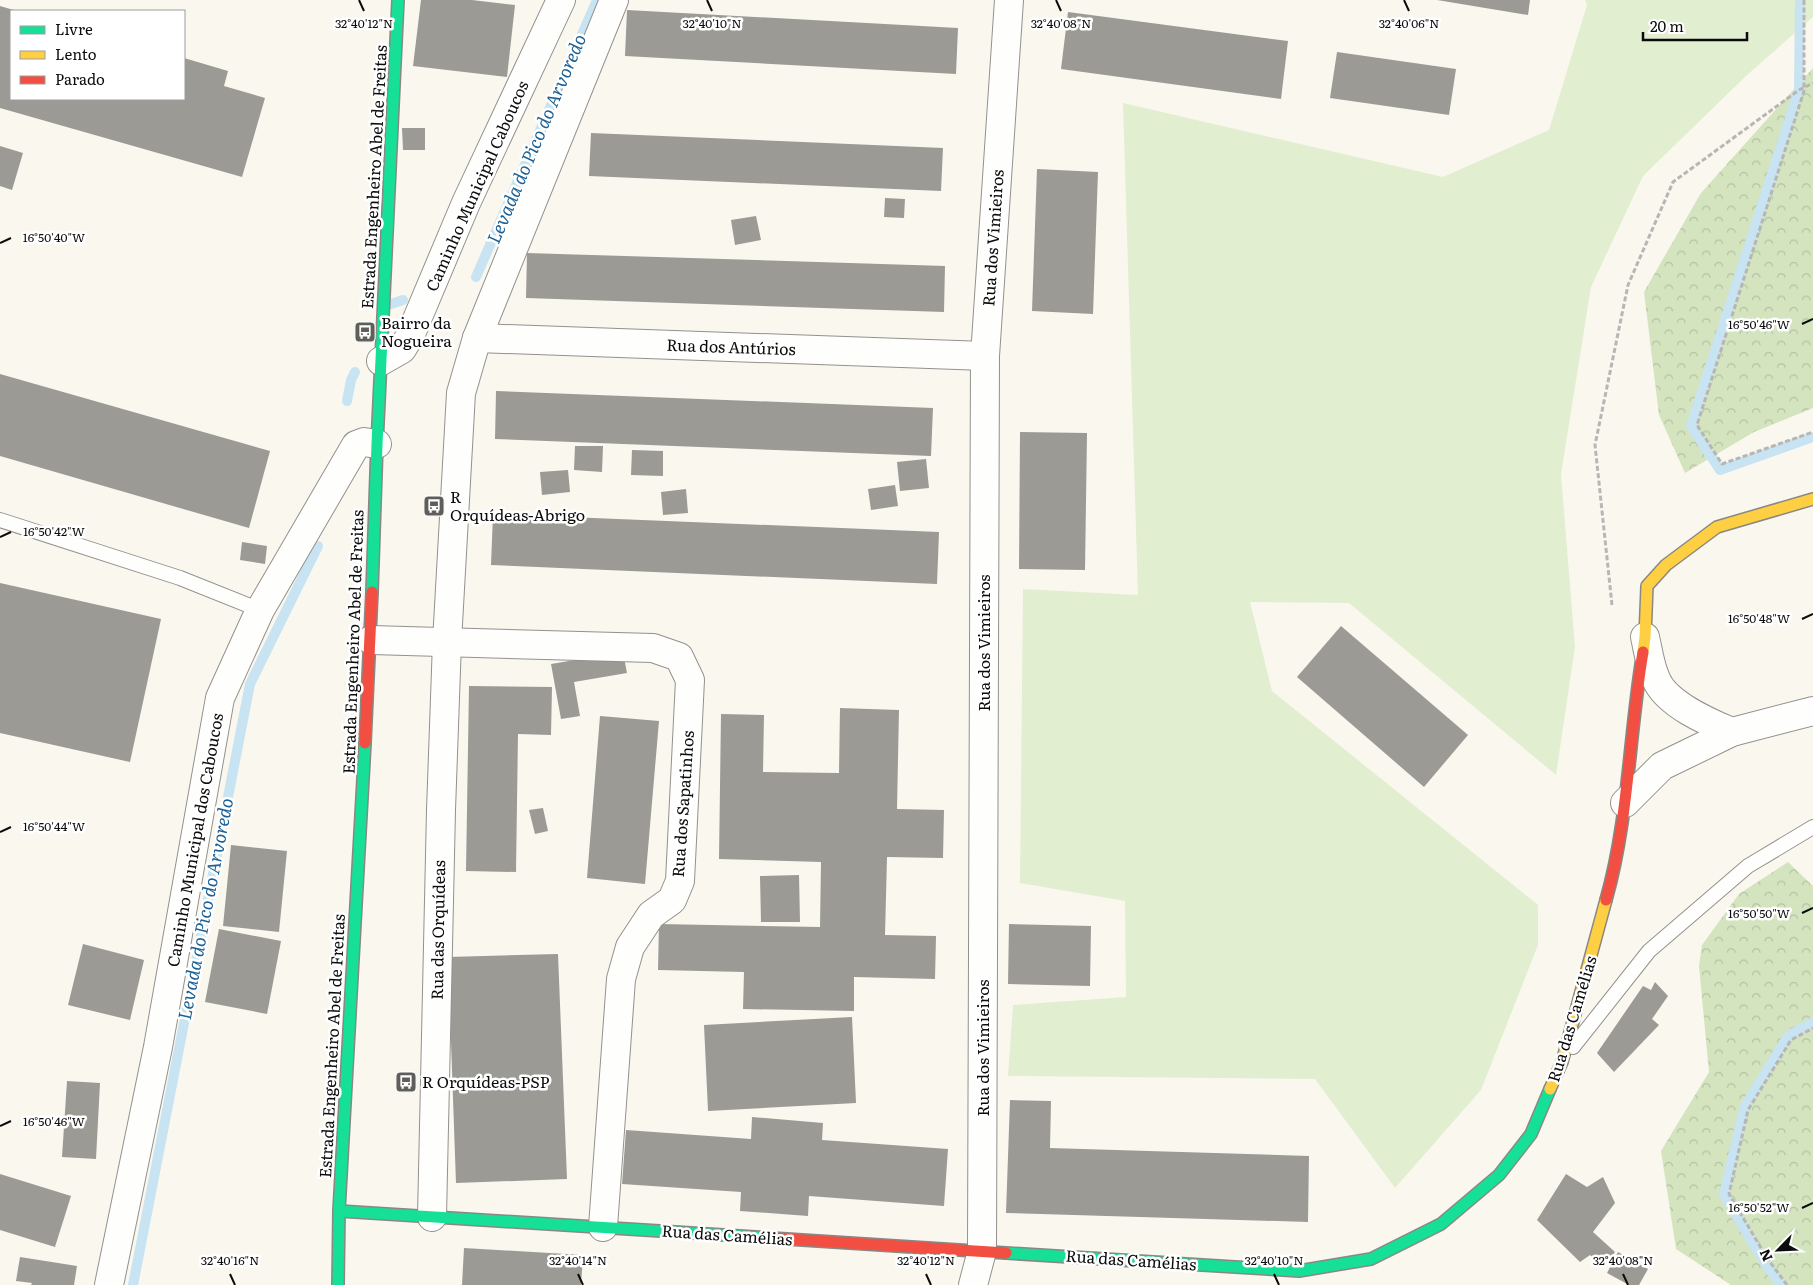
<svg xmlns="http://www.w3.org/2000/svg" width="1813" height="1285" font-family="Literata,serif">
  <defs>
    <pattern id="forest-crowns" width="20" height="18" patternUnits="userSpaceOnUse" patternTransform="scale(1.25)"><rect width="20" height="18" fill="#d3e4bf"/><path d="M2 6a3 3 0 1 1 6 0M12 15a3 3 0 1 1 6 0" fill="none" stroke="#b4c2a3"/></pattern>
  </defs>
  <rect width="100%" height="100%" fill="#faf7ef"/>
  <polygon fill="#e2eed0" points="1585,0 1813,0 1813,17 1746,76 1643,176 1591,287 1561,474 1575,647 1556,775 1349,603 1250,602 1272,691 1538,905 1538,945 1481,1090 1395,1188 1315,1079 1008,1076 1013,1005 1126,997 1125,901 1020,883 1023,589 1138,595 1123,103 1443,177 1549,130 1587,5"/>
  <g fill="url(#forest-crowns)">
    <polygon points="1813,68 1813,408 1754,432 1685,473 1659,415 1644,292 1701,193"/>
    <polygon points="1788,862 1813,886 1813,1285 1731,1285 1676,1249 1661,1151 1709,1072 1699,966 1702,945 1739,894"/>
  </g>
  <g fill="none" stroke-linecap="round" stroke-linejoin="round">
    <g stroke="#c8e3f1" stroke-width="10">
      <polyline points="1800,0 1799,90 1691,426 1720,470 1813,437"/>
      <polyline points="476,277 597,0"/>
      <polyline points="391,304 403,300"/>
      <polyline points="347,401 351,380 355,372"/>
      <polyline points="133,1285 250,684 318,546"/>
      <polyline points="1781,1285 1763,1260 1724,1195 1744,1108 1788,1036 1813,1022"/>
    </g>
  </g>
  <g fill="#9c9a95">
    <polygon points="421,0 472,0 515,5 507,77 413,66"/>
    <polygon points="1437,0 1530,0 1528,15"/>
    <polygon points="0,6 17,11 11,11 11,99 184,99 184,58 228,71 224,86 265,98 242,177 0,108"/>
    <polygon points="627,10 958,28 956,74 625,56"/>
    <polygon points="1068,12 1288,41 1281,99 1061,69"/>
    <polygon points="1337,52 1456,69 1449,115 1330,98"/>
    <polygon points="402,128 425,128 425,150 403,150"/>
    <polygon points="591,133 943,148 941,191 589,176"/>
    <polygon points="0,146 23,153 12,190 0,186"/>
    <polygon points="1037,169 1098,172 1093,314 1032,311"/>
    <polygon points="885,198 905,199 904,218 884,217"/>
    <polygon points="756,216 761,240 735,245 731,220"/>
    <polygon points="527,253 945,266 944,312 526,298"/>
    <polygon points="0,374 270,451 249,528 0,456"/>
    <polygon points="496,391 933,408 931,456 495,439"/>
    <polygon points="1020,432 1087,433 1085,570 1019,569"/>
    <polygon points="575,446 603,446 602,472 574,470"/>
    <polygon points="632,450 663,451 663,476 631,475"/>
    <polygon points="926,459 929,488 900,491 897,462"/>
    <polygon points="568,470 570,492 542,495 540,472"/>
    <polygon points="895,485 898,506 871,510 868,489"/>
    <polygon points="686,489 688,513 663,515 661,492"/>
    <polygon points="493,514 939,532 937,584 491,565"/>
    <polygon points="242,542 267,546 265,564 240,560"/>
    <polygon points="0,583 161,619 130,762 0,733"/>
    <polygon points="1341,626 1468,735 1424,787 1297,677"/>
    <polygon points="623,652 627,673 574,682 580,716 561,719 551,664"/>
    <polygon points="469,686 552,687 551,735 518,734 516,872 466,871"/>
    <polygon points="840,708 899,710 897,809 944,810 943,858 887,857 885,935 936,936 935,979 854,977 854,1011 743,1009 744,972 658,970 659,924 820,927 821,862 719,859 721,714 764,715 763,772 839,773"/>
    <polygon points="600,716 659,721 645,884 587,878"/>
    <polygon points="543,808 548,831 535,834 529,810"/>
    <polygon points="231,845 287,851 279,932 223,926"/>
    <polygon points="799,875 800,922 761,922 760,876"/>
    <polygon points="1009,924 1091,926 1090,986 1008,984"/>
    <polygon points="219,929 281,941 267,1014 205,1002"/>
    <polygon points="83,944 144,960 130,1020 68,1005"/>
    <polygon points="558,954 567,1179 456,1183 448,957"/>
    <polygon points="1655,982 1668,996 1652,1019 1659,1025 1614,1072 1597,1053 1643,986 1651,990"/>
    <polygon points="852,1017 856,1103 708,1111 704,1025"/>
    <polygon points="67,1081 100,1083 96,1159 62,1157"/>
    <polygon points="1010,1100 1051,1101 1050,1148 1309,1156 1308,1222 1006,1213"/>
    <polygon points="752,1117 823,1123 822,1140 948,1149 944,1206 809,1196 808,1216 740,1211 741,1192 622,1184 626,1130 751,1139"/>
    <polygon points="0,1174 71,1196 55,1247 0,1230"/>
    <polygon points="1566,1174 1587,1187 1603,1177 1615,1203 1593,1232 1615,1252 1604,1267 1590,1255 1580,1262 1537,1220"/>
    <polygon points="464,1248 583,1255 581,1285 462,1285"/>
    <polygon points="1618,1252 1648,1269 1639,1285 1629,1285 1607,1273"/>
    <polygon points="20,1257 77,1266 74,1285 31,1285 32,1283 16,1281"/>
  </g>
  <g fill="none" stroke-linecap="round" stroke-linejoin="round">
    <g stroke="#93918e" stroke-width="16">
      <g id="lane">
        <polyline points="0,520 180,578 260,610"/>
        <polyline points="1573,1047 1649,951 1748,866 1813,827"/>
      </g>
    </g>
    <g stroke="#93918e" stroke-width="30">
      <g id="street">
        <polyline points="477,338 985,356"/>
        <polyline points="381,361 402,349 410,336 466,203 561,0"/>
        <path d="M1645,637C1648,650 1650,666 1656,679C1666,704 1708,722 1732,732"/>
        <polyline points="371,640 653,648 679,657 690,680 680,881 672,900 651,915 630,947 621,979 603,1227"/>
        <polyline points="1625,803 1662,766 1732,732 1813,711"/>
        <polyline points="432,1217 441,810 447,642 461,393 477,338 614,0"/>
        <polyline points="109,1285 158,1047 220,698 260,610 356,445 364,442 377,444"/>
        <polyline points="973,1285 982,1251 985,356 1009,0"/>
      </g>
    </g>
    <g stroke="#898884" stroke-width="14">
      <g id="fast">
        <polyline points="372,592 377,444 398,0"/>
        <polyline points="339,1211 771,1238"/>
        <polyline points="1006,1253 1299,1271 1371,1259 1441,1224 1499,1175 1531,1134 1550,1089"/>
        <polyline points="338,1285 339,1211 365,743"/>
      </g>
    </g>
    <g stroke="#898884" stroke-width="14">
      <g id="slow">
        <polyline points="1643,652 1645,637 1647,586 1666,565 1717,527 1813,499"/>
        <polyline points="1550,1089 1562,1062 1606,900"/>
      </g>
    </g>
    <g stroke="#898884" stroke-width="14">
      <g id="jam">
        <polyline points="365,743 372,592"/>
        <path d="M1606,900C1629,819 1629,734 1643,652"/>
        <polyline points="771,1238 1006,1253"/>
      </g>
    </g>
    <g stroke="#b7b6b5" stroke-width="3" stroke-dasharray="5 2.5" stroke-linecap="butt">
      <polyline points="1804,0 1804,91 1697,425 1722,464 1813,432"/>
      <polyline points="1612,605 1595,445 1628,285 1673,182 1799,90 1813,83"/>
      <polyline points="1787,1285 1767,1258 1729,1194 1748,1110 1791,1040 1813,1028"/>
    </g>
    <use href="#lane" stroke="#fefefd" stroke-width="14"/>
    <use href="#street" stroke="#fefefd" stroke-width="28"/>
    <use href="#fast" stroke="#16e098" stroke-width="11"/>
    <use href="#slow" stroke="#ffcf43" stroke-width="11"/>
    <use href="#jam" stroke="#f24e42" stroke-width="11"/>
  </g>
  <path fill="none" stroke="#0b0b0b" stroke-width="2" d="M359,0L364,11M707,0L712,11M1056,0L1061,11M1404,0L1409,11M0,243L11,238M1802,324L1813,319M0,537L11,532M1802,619L1813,614M0,832L11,827M1802,913L1813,908M0,1126L11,1121M1802,1208L1813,1203M230,1274L235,1285M578,1274L583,1285M926,1274L931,1285M1274,1274L1279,1285M1623,1274L1628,1285"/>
  <defs>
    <g id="bus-square" transform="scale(1.125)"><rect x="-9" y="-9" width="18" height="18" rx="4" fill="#5f5e5b" stroke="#fff"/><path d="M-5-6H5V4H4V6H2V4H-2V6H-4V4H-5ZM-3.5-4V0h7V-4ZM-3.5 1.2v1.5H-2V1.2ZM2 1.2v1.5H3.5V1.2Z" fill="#fff"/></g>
  </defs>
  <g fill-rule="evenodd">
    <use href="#bus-square" x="365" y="332"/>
    <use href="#bus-square" x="434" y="506"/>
    <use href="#bus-square" x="406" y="1082"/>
  </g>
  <g text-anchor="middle" stroke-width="5" stroke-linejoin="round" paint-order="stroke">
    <g font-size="16" fill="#0b0b0b" stroke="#fff">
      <text transform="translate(374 177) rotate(-87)" y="6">Estrada Engenheiro Abel de Freitas</text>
      <text transform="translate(477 186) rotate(-66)" y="6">Caminho Municipal Caboucos</text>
      <text transform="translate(993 238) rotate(-86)" y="6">Rua dos Vimieiros</text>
      <text transform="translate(731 347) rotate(2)" y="6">Rua dos Antúrios</text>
      <text transform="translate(353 642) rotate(-88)" y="6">Estrada Engenheiro Abel de Freitas</text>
      <text transform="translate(984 643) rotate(-90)" y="6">Rua dos Vimieiros</text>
      <text transform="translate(683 804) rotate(-86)" y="6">Rua dos Sapatinhos</text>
      <text transform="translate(195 840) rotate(-80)" y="6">Caminho Municipal dos Caboucos</text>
      <text transform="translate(438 930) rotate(-89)" y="6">Rua das Orquídeas</text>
      <text transform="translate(1572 1019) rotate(-73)" y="6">Rua das Camélias</text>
      <text transform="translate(332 1046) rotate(-87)" y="6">Estrada Engenheiro Abel de Freitas</text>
      <text transform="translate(983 1048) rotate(-90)" y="6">Rua dos Vimieiros</text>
      <text transform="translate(727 1235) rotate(4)" y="6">Rua das Camélias</text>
      <text transform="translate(1131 1260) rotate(4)" y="6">Rua das Camélias</text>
    </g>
    <g font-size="16" fill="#0b0b0b" stroke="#fff" text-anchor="start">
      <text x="381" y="329">Bairro da<tspan x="381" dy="18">Nogueira</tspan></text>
      <text x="450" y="503">R<tspan x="450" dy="18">Orquídeas-Abrigo</tspan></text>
      <text x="422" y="1088">R Orquídeas-PSP</text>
    </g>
    <g font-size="18" font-style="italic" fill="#1d6095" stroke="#fff">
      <text transform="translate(537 139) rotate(-67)" y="6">Levada do Pico do Arvoredo</text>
      <text transform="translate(206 909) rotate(-79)" y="6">Levada do Pico do Arvoredo</text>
    </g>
  </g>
  <g font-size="12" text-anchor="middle" fill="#0b0b0b" stroke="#fff" stroke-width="5" stroke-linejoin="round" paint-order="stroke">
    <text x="364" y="28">32°40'12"N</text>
    <text x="712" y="28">32°40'10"N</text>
    <text x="1061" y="28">32°40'08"N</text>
    <text x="1409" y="28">32°40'06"N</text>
    <text x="54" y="242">16°50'40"W</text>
    <text x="1759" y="329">16°50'46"W</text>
    <text x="54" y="536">16°50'42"W</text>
    <text x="1759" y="623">16°50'48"W</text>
    <text x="54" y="831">16°50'44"W</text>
    <text x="1759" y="918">16°50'50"W</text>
    <text x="54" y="1126">16°50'46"W</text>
    <text x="1759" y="1212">16°50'52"W</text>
    <text x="230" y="1265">32°40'16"N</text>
    <text x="578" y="1265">32°40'14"N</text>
    <text x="926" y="1265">32°40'12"N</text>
    <text x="1274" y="1265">32°40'10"N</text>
    <text x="1623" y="1265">32°40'08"N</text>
  </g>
  <rect x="10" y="10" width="175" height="90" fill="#ffffff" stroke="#9d9d9d"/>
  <rect x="20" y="26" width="25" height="8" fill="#16e098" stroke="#9d9d9d"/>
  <text x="55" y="35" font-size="15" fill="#0b0b0b">Livre</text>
  <rect x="20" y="51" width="25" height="8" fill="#ffcf43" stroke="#9d9d9d"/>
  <text x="55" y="60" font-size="15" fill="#0b0b0b">Lento</text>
  <rect x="20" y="76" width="25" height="8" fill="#f24e42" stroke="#9d9d9d"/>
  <text x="55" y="85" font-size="15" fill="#0b0b0b">Parado</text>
  <g transform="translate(1778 1250) rotate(246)" stroke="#ffffff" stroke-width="4" paint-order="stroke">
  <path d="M0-4L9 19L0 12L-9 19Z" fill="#0b0b0b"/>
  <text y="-8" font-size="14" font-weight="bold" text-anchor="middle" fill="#0b0b0b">N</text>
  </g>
  <path d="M1643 32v8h104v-8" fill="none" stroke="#0b0b0b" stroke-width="2.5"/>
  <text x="1650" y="32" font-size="15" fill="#0b0b0b" stroke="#ffffff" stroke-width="4" paint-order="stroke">20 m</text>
</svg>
